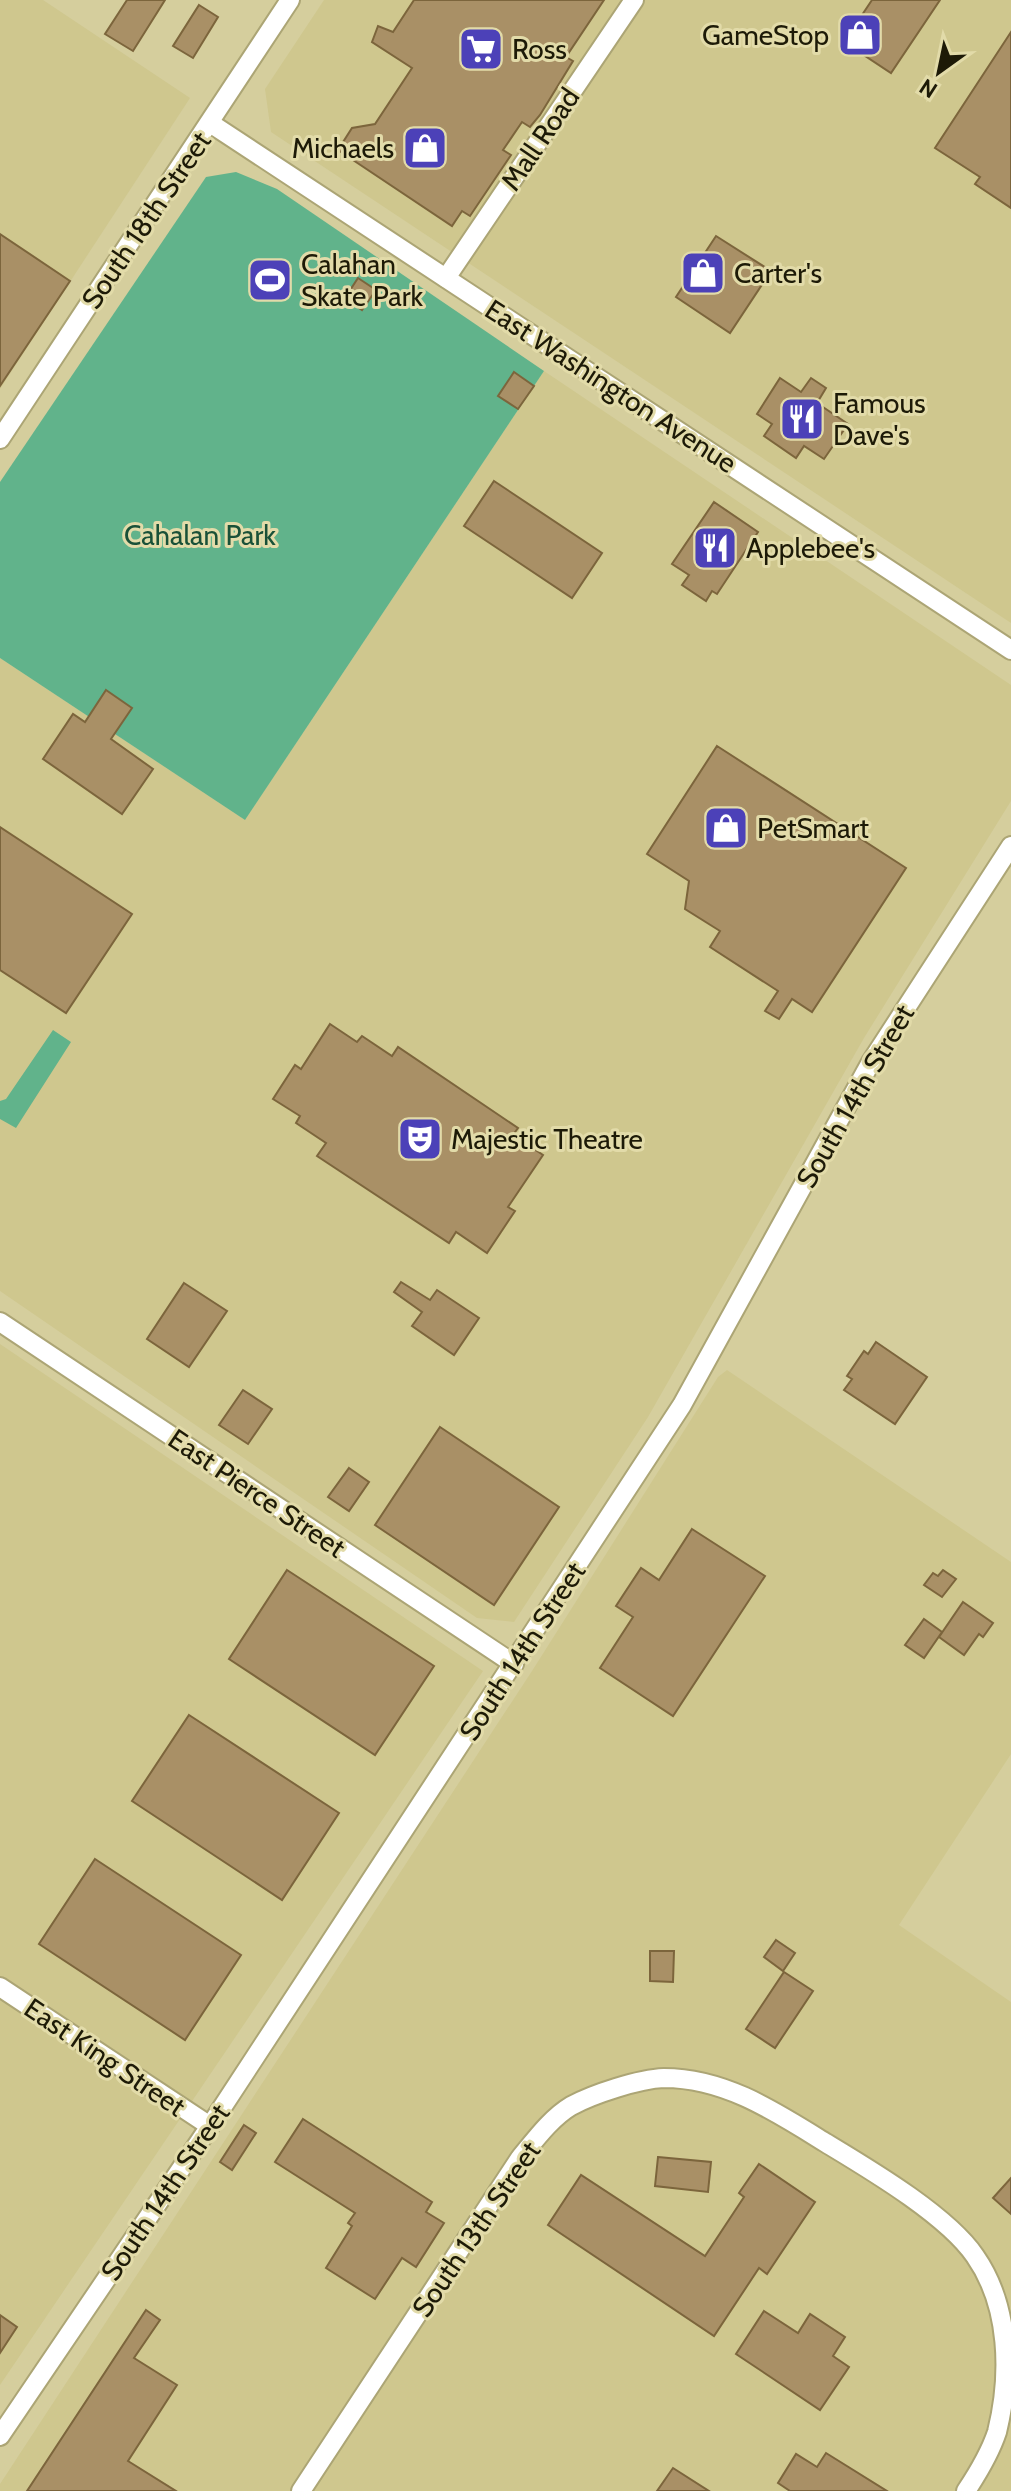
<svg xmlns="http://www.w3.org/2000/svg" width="1011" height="2491" font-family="Cabin,sans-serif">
  <rect width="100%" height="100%" fill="#d5ce9d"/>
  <g fill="#cfc78e">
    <polygon points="0,0 43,0 190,98 0,389"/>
    <polygon points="324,0 1011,0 1011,623 271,132 265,89"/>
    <polygon points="544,371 1011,685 1011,801 864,1038 648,1417 514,1622 477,1618 0,1291 0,658 245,820"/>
    <polygon points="0,1344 483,1671 0,2385"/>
    <polygon points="727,1370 1011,1562 1011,1754 899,1925 1011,2002 1011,2491 0,2491 0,2484 532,1671 718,1377"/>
  </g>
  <g fill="#61b38b">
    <polygon points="236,172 277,189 544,371 245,820 0,658 0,482 206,177"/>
    <polygon points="53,1030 71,1042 16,1128 0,1119 0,1101 6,1099"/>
  </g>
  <g fill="#a99066" stroke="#7c653c" stroke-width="2">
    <polygon points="127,0 165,0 133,51 105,34"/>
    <polygon points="414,0 604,0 566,57 573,61 540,115 530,127 522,122 503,150 511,155 470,216 462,211 452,226 338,150 352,128 375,124 412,68 372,42 378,26 393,32"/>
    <polygon points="872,0 940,0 891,73 844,42"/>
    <polygon points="199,5 218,17 193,58 173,46"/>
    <polygon points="1011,32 1011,208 975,184 980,177 935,148"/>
    <polygon points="0,234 70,281 0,386"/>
    <polygon points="716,236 771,271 730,333 676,297"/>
    <polygon points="358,278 376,290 362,310 345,298"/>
    <polygon points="514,372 534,386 518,409 498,396"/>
    <polygon points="780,378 801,392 811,378 826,388 817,403 848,424 824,459 804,446 796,458 764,436 772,424 757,414"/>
    <polygon points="494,481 602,553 572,598 464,526"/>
    <polygon points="714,502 758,532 717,594 712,591 706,601 682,585 689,575 672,564"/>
    <polygon points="106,690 132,708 111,739 153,769 122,814 43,759 73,714 85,722"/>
    <polygon points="717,746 906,868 812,1012 792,999 779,1019 765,1011 778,991 710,947 720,931 685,909 689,881 647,854"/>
    <polygon points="0,827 132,914 66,1013 0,970"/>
    <polygon points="330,1024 357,1042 362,1036 392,1056 398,1047 518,1128 513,1135 543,1155 508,1207 515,1211 487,1253 456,1232 449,1243 317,1156 326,1143 296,1123 300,1116 273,1099 295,1065 301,1069"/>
    <polygon points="401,1282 430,1300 437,1290 479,1318 454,1355 412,1326 422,1312 394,1292"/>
    <polygon points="184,1283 227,1311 189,1367 147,1339"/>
    <polygon points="876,1342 927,1377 895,1424 844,1390 852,1379 847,1376 864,1351 868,1354"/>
    <polygon points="243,1390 272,1409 248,1444 219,1425"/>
    <polygon points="440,1427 559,1507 494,1605 375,1525"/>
    <polygon points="349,1468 369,1482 349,1511 328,1497"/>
    <polygon points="692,1529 765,1576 673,1716 600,1668 633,1617 616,1606 641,1568 659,1580"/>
    <polygon points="287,1570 434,1666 375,1755 229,1659"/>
    <polygon points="943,1570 956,1579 942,1597 924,1585 933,1573 938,1576"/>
    <polygon points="963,1602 993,1623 983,1637 979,1634 964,1655 939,1637"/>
    <polygon points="924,1619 942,1632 924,1658 905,1645"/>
    <polygon points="189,1715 339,1813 282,1900 132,1801"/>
    <polygon points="95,1859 241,1955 185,2040 39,1944"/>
    <polygon points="776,1940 795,1953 783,1971 764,1957"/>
    <polygon points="650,1951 674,1951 673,1982 650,1981"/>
    <polygon points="784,1972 813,1991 775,2048 746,2029"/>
    <polygon points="303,2119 432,2202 426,2212 444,2223 416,2267 402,2258 375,2299 326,2268 352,2226 348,2223 355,2213 275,2162"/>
    <polygon points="244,2125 256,2133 232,2170 220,2162"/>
    <polygon points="658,2157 711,2162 708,2192 655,2186"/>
    <polygon points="759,2164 815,2202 767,2274 759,2268 714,2336 548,2225 581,2175 705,2256 744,2197 739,2193"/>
    <polygon points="1011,2178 1011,2214 993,2198"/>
    <polygon points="146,2310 160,2320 134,2358 177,2385 128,2461 176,2491 27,2491"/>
    <polygon points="764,2311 798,2333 810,2314 845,2337 833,2356 849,2367 820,2410 736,2354"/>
    <polygon points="0,2315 17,2327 0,2353"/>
    <polygon points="826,2453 887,2491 790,2491 778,2483 796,2454 817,2467"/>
    <polygon points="673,2468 709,2491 657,2491"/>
  </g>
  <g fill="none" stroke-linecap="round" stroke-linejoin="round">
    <g stroke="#aca575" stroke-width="22">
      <g id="minor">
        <polyline points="210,123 1011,650"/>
        <polyline points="446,278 634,0"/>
        <polyline points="0,439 290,0"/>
        <polyline points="0,1322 514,1664"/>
        <polyline points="0,1987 210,2126"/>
        <polyline points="0,2436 210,2126 682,1405 871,1062 1011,846"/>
        <path d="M301,2491L520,2158C535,2140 551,2118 571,2106C593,2094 639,2079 664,2078C725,2078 776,2112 826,2143C869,2169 947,2215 975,2256C1010,2306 1011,2375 997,2432C990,2453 978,2473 966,2491"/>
      </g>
    </g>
    <use href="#minor" stroke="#fff" stroke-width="18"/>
  </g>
  <defs>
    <g id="shop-square" transform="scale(2.3)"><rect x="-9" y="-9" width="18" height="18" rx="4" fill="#4c41b8" stroke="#e2dba9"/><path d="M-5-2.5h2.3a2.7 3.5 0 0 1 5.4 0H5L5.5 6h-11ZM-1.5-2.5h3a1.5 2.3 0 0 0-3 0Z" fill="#fff"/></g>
    <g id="supermarket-square" transform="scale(2.3)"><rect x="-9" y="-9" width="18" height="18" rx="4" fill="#4c41b8" stroke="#e2dba9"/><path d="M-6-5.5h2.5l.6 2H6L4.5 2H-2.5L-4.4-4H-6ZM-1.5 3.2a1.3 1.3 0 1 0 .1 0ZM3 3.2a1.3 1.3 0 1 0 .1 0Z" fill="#fff"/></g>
    <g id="stadium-square" transform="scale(2.3)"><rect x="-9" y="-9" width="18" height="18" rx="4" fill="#4c41b8" stroke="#e2dba9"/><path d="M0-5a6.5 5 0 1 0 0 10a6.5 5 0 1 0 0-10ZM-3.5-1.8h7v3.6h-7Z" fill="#fff"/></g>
    <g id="restaurant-square" transform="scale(2.3)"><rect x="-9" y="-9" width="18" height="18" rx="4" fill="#4c41b8" stroke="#e2dba9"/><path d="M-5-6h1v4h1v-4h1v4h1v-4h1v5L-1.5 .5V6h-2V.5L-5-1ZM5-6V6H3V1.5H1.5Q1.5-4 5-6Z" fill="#fff"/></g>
    <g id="theatre-square" transform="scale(2.3)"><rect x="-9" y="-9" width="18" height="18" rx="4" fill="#4c41b8" stroke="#e2dba9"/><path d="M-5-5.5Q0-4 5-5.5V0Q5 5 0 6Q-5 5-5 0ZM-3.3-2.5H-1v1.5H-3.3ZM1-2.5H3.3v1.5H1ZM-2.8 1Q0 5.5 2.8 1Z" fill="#fff"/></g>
  </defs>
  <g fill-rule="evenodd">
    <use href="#shop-square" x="860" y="35"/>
    <use href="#supermarket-square" x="481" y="49"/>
    <use href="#shop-square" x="425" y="148"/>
    <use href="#shop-square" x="703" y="273"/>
    <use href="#stadium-square" x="270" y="280"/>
    <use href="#restaurant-square" x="802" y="419"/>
    <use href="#restaurant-square" x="715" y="548"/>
    <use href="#shop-square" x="726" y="828"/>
    <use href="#theatre-square" x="420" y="1139"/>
  </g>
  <g text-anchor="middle" stroke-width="6" stroke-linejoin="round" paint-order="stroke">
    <g font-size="28" fill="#1d1a07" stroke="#e2dba9" text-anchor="start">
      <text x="829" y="45" text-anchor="end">GameStop</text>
      <text x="512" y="59">Ross</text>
      <text x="394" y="158" text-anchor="end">Michaels</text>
      <text x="301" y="274">Calahan<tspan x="301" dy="32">Skate Park</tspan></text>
      <text x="734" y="283">Carter's</text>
      <text x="833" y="413">Famous<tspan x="833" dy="32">Dave's</tspan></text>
      <text x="746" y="558">Applebee's</text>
      <text x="757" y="838">PetSmart</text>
      <text x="451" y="1149">Majestic Theatre</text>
    </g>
    <g font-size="28" fill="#1d1a07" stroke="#e2dba9">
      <text transform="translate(540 139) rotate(-56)" y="10">Mall Road</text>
      <text transform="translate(146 220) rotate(-56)" y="10">South 18th Street</text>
      <text transform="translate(611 386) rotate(33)" y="10">East Washington Avenue</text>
      <text transform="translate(855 1096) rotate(-60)" y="10">South 14th Street</text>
      <text transform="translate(257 1493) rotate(34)" y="10">East Pierce Street</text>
      <text transform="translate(522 1651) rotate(-57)" y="10">South 14th Street</text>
      <text transform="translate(105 2057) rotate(34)" y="10">East King Street</text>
      <text transform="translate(165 2192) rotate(-56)" y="10">South 14th Street</text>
      <text transform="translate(476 2229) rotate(-56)" y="10">South 13th Street</text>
    </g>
    <g font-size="28" fill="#195138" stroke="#e2dba9">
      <text x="200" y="545">Cahalan Park</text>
    </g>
  </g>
  <g transform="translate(939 72) rotate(213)" stroke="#e2dba9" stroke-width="6" paint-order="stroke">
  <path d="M0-6L14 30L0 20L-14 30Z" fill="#1d1a07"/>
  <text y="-12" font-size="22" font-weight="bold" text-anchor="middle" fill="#1d1a07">N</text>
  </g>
</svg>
